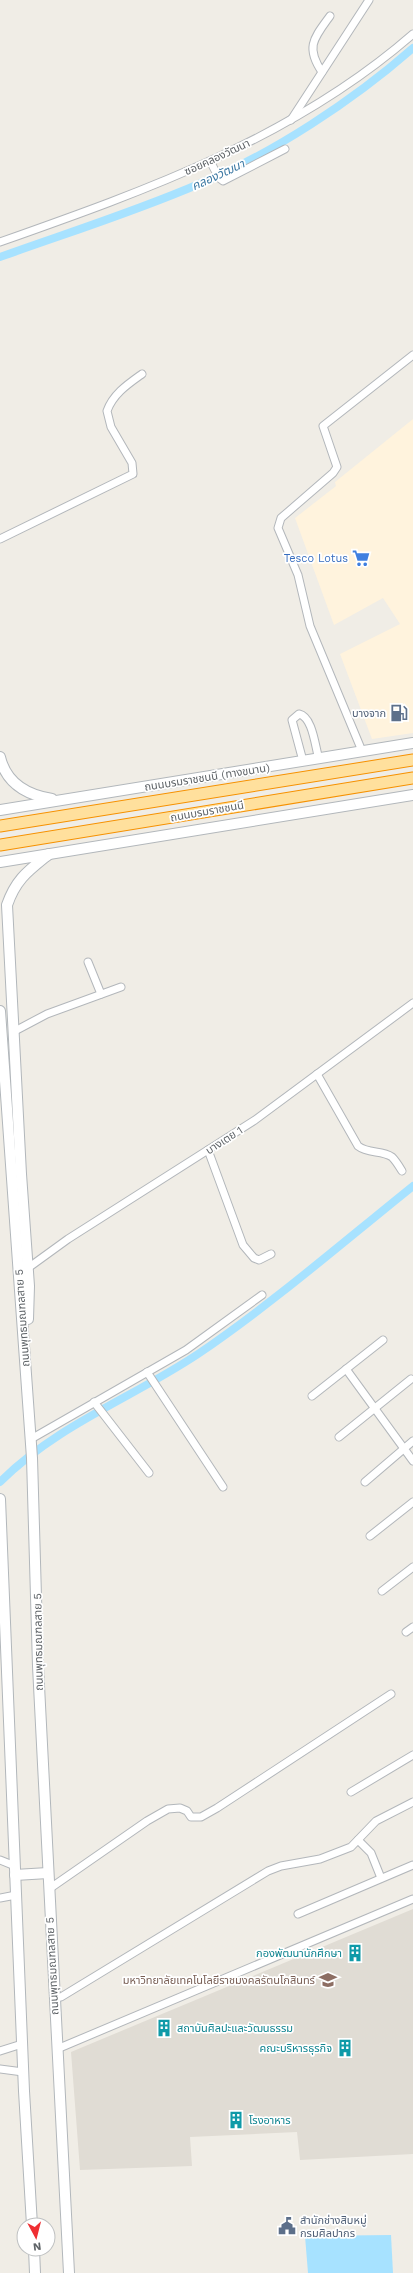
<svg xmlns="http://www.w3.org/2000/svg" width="413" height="2273" font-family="'Work Sans','Noto Sans Thai',sans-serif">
  <rect width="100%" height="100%" fill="#f0ede6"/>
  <polygon fill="#fff3dd" points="413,419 413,733 372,739 340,654 400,624 383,598 334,625 295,518 336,486 335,482"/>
  <polygon fill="#e0dcd4" points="413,1909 413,2154 300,2160 297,2132 190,2137 192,2166 80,2170 71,2052"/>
  <polygon fill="#a7e2ff" points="391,2235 393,2273 308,2273 305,2236"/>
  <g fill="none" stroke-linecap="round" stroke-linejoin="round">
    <g stroke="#a7e2ff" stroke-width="8">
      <path d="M0,257C67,233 134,212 199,184C272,154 354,100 413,48"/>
      <path d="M0,1482C57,1425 132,1398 198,1354C273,1303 342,1243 413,1186"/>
    </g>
    <g stroke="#b3b7bb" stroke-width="9">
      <g id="minor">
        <path d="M322,72C305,47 314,38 330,16"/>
        <polyline points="291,120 369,0"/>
        <polyline points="210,161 219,178 223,181 285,149"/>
        <path d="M0,242C147,190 294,138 413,34"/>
        <path d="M0,539L133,474L132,463L111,427L107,411C113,394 128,384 142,374"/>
        <polyline points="362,751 310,626 298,575 278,528 281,518 333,473 337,467 323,426 413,355"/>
        <path d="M303,761L292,720L299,714C313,717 315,747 319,759"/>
        <polyline points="88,962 101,994"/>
        <polyline points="13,1032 47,1014 121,987"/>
        <path d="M317,1074L358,1146C368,1154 382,1150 392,1157C396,1161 399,1166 402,1171"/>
        <polyline points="208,1150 243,1245 254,1258 259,1260 271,1254"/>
        <polyline points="28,1268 68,1239 255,1120 413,1003"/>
        <polyline points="346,1369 413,1461"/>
        <polyline points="147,1372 223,1487"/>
        <polyline points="312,1396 383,1340"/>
        <polyline points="94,1402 149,1473"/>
        <polyline points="339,1437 411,1379"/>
        <polyline points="31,1439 186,1350 262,1295"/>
        <polyline points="365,1482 413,1441"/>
        <polyline points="370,1536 413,1502"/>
        <polyline points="382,1591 413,1567"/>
        <polyline points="406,1632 413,1627"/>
        <polyline points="351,1792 413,1755"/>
        <polyline points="358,1840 371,1853 381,1878"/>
        <polyline points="0,1860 15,1866"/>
        <polyline points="49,1889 147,1821 168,1809 180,1808 187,1811 191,1817 201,1817 217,1808 391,1694"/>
        <polyline points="0,1898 16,1895"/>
        <polyline points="298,1914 413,1865"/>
        <polyline points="54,1999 61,1997 268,1871 281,1866 320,1859 351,1847 376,1821 413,1802"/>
        <polyline points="57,2049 413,1899"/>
        <polyline points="0,2051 22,2044"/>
        <polyline points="0,2069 23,2072"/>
      </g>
    </g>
    <g stroke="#b2b7bb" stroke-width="12">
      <g id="secondary">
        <path d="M0,757C6,783 27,795 52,799"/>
        <polyline points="0,810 413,743"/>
        <polyline points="0,862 413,795"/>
        <polyline points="0,1011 32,1458 38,1666 69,2273"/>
        <path d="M28,1319L29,1286L21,1174L7,905C16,879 28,871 49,854"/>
        <polyline points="0,1499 24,2091 32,2225"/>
        <polyline points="15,1875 48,1873"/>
        <polyline points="34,2249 35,2273"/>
      </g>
    </g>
    <g stroke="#f69100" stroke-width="13">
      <g id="trunk">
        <polyline points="0,826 413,760"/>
        <polyline points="0,845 413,778"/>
      </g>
    </g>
    <use href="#minor" stroke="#fff" stroke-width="7"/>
    <use href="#secondary" stroke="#fff" stroke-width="10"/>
    <use href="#trunk" stroke="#ffe09d" stroke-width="11"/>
  </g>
  <defs>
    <g id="supermarket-bare" transform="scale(1.38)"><path d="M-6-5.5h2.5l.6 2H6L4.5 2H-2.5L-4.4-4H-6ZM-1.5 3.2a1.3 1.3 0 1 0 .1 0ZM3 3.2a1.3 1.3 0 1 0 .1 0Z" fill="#3f7fe0" stroke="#fff" stroke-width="2.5" paint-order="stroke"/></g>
    <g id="fuel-bare" transform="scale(1.38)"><path d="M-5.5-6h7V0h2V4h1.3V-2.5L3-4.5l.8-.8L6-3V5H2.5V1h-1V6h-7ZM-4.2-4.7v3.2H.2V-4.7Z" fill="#5c6f8a" stroke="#fff" stroke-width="2.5" paint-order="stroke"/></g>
    <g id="building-bare" transform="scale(1.38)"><path d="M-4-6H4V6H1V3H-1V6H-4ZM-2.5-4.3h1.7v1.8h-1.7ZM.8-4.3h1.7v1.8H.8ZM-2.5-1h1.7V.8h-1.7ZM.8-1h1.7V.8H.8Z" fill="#0f9aa8" stroke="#fff" stroke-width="2.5" paint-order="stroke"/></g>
    <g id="university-bare" transform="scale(1.38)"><path d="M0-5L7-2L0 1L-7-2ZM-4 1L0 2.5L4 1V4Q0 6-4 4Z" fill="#8d6e63" stroke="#fff" stroke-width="2.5" paint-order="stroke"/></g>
    <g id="civic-bare" transform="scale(1.38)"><path d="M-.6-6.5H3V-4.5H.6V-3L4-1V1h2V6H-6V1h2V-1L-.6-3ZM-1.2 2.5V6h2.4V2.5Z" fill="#5c6f8a" stroke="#fff" stroke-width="2.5" paint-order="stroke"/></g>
  </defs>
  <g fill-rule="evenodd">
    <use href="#supermarket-bare" x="361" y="558"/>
    <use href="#fuel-bare" x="399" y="713"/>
    <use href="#building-bare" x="355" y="1953"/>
    <use href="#university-bare" x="328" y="1980"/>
    <use href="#building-bare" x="164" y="2028"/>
    <use href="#building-bare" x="345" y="2048"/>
    <use href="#building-bare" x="236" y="2120"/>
    <use href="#civic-bare" x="287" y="2226"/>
  </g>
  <g text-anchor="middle" stroke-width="3.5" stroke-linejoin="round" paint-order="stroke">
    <g font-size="11" fill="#5e6367" stroke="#fff">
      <text transform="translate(217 157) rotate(-25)" y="4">ซอยคลองวัฒนา</text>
      <text transform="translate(207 777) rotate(-9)" y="4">ถนนบรมราชชนนี (ทางขนาน)</text>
      <text transform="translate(207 811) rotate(-10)" y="4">ถนนบรมราชชนนี</text>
      <text transform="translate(224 1140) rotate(-33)" y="4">บางเตย 1</text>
      <text transform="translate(22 1318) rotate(-94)" y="4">ถนนพุทธมณฑลสาย 5</text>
      <text transform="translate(38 1642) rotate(-91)" y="4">ถนนพุทธมณฑลสาย 5</text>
      <text transform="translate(52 1966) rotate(-93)" y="4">ถนนพุทธมณฑลสาย 5</text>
    </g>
    <g font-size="11" fill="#366cbe" stroke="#fff" text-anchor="end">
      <text x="348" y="562">Tesco Lotus</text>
    </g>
    <g font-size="11" fill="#4e5e75" stroke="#fff" text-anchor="end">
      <text x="386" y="717">บางจาก</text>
      <text x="300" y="2224" text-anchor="start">สำนักช่างสิบหมู่<tspan x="300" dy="13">กรมศิลปากร</tspan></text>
    </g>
    <g font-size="11" fill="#0d838f" stroke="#fff" text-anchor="end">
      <text x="342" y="1957">กองพัฒนานักศึกษา</text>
      <text x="177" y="2032" text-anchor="start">สถาบันศิลปะและวัฒนธรรม</text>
      <text x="332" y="2052">คณะบริหารธุรกิจ</text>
      <text x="249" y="2124" text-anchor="start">โรงอาหาร</text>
    </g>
    <g font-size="11" fill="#785e54" stroke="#fff" text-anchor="end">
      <text x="315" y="1984">มหาวิทยาลัยเทคโนโลยีราชมงคลรัตนโกสินทร์</text>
    </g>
    <g font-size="12" font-style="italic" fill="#3b78a3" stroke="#fff">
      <text transform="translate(218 175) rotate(-25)" y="4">คลองวัฒนา</text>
    </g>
  </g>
  <g transform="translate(36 2237) rotate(173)"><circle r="19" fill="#ffffff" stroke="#bfc1c2"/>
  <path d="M0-3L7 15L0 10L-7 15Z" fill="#ef2e32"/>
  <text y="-6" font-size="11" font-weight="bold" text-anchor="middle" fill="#5e6367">N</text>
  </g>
</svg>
